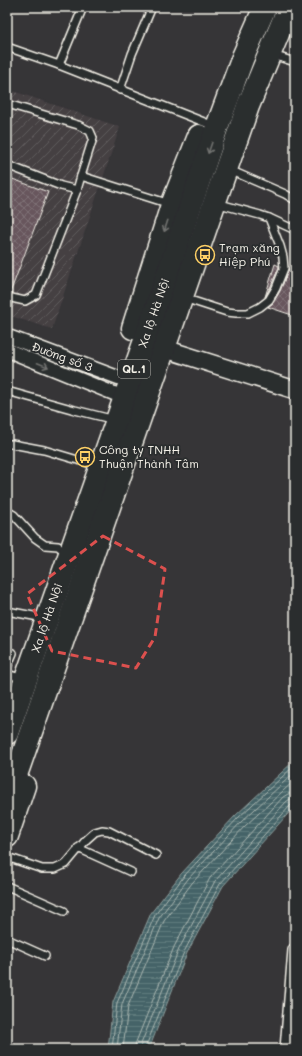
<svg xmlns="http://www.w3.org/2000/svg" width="302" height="1056" font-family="Mali,sans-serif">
  <defs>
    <pattern id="industrial-furrows" width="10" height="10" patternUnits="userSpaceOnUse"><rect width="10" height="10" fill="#453f42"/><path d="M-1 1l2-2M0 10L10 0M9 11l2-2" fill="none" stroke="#605b5d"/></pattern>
    <pattern id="water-rules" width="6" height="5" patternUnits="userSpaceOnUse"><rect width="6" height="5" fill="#456467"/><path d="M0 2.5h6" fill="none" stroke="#607b7d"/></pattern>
    <pattern id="building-cross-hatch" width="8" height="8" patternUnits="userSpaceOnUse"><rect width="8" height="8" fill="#67565d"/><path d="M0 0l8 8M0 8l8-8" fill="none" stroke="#7d6f74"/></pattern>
  </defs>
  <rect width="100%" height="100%" fill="#363537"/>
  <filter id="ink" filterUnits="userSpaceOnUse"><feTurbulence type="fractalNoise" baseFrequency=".025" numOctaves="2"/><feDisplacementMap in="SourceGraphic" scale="8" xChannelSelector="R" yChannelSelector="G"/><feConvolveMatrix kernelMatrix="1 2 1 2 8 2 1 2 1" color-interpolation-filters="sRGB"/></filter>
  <g filter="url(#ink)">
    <polygon fill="url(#industrial-furrows)" points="7,89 120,127 52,329 7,315"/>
    <polygon fill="url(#water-rules)" stroke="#8b9c9b" points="295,760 295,806 223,886 187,953 149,1049 108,1049 113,1002 151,913 181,874 235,816"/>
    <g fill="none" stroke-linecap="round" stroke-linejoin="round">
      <g stroke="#aeb9b4" stroke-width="1">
        <polyline points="112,1049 117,1003 155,915 184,876 238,818 295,765"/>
        <polyline points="117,1049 122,1004 159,918 188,879 241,822 295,772"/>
        <polyline points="123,1049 128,1006 164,921 192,883 245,826 295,780"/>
        <polyline points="134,1049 136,1042 174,947 210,878 283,797 288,794 295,793"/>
        <polyline points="141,1049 141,1044 179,949 215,881 286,802 290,799 295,799"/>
        <polyline points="146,1049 146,1046 184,952 220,884 290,806 292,804 295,804"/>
      </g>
    </g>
    <g fill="url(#building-cross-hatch)" stroke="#f4f1e8">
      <polygon points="7,177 48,192 10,293 7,292"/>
      <polygon points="275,264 279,266 279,267 271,286 265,297"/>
      <polygon points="289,269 295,270 295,316 268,307 273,303 280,291"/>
    </g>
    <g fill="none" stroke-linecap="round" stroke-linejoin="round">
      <g stroke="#f4f1e8" stroke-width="10">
        <g id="service">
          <polyline points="7,47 59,65 214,126"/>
          <polyline points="279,57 295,62"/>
          <polyline points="59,65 83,7"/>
          <polyline points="120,90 132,54 152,7"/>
          <polyline points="7,106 11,105 78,125 90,131 93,138 81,176"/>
          <polyline points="7,165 61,186 77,190 81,176 170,204"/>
          <polyline points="232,171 285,194 295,200"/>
          <polyline points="269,218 295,230"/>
          <polyline points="7,297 25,301 36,295 77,190"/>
          <polyline points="190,300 227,312 236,313 248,313 260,307 269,300 276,288 284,268 283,257 280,246 269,218 260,215 216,203"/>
          <polyline points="7,391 75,410 115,420"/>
          <polyline points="7,444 12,444 44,450 98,466"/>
          <polyline points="7,511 14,515 35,538 45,545 58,546 67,553"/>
          <polyline points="7,611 44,618"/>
          <polyline points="7,667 13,653"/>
          <polyline points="7,674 24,679"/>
          <polyline points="78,848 131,872"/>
          <polyline points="7,857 42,869 55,869 66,864 86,840 95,832 102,830 109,831 156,855"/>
          <polyline points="7,886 64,911"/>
          <polyline points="7,939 45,956"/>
          <polyline points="7,1047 13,1049"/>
        </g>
      </g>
      <g stroke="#f4f1e8" stroke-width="16">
        <g id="minor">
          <polyline points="7,336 130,382"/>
          <polyline points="7,350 125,398"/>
          <polyline points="287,1049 295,950"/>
        </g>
      </g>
      <g stroke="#f4f1e8" stroke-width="20">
        <polyline id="tertiary" points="172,351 295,390"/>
      </g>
      <g stroke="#f4f1e8" stroke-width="25">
        <g id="trunk">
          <polyline points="133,328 172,205 199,136"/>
          <polyline points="7,733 148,332 217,127 243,57 265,7"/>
          <polyline points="7,801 248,106 289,7"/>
          <polyline points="7,836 24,786"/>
        </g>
      </g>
      <use href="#service" stroke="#2a2d2e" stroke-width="7"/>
      <use href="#minor" stroke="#2a2d2e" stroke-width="13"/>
      <use href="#tertiary" stroke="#2a2d2e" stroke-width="17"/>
      <use href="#trunk" stroke="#2a2d2e" stroke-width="22"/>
    </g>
    <defs><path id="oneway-shaft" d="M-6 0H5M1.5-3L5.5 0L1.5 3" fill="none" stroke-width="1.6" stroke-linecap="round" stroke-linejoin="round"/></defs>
    <g stroke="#71726f">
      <use href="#oneway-shaft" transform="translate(210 148) rotate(109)"/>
      <use href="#oneway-shaft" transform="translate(166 226) rotate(108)"/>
      <use href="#oneway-shaft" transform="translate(43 365) rotate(22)"/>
    </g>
  </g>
  <path fill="none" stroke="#dc504e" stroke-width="3" stroke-dasharray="8 5" stroke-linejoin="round" d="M103,536L165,569L155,637L136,668L52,651L27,594Z"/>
  <defs>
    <g id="bus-ring" transform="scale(1)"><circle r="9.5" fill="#2a2d2e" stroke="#ffd166" stroke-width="1.5"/><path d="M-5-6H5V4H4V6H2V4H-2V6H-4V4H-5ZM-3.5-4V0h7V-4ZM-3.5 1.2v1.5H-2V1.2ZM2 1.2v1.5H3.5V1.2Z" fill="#ffd166"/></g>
  </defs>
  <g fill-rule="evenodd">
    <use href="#bus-ring" x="205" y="255"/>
    <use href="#bus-ring" x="85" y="457"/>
  </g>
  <g text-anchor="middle" stroke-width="3.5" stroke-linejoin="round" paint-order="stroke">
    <rect fill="#2a2d2e" stroke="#b7b6b0" stroke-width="1" x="118" y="360" width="32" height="18" rx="3"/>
    <g font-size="11" font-weight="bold" fill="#f4f1e8">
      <text x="134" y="373">QL.1</text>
    </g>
    <g font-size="12" fill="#f4f1e8" stroke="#2a2d2e" text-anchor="start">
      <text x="219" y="252">Trạm xăng<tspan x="219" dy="14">Hiệp Phú</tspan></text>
      <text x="99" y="454">Công ty TNHH<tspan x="99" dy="14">Thuận Thành Tâm</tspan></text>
    </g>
    <g font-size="12" fill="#f4f1e8" stroke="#2a2d2e">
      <text transform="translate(154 313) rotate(-71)" y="4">Xa lộ Hà Nội</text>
      <text transform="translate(62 357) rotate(20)" y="4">Đường số 3</text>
      <text transform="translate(47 618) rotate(-71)" y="4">Xa lộ Hà Nội</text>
    </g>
  </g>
  <rect width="302" height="1056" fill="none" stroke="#2a2d2e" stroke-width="24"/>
  <rect x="12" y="12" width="278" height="1032" fill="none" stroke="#f4f1e8" stroke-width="1.5" filter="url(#ink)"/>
</svg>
